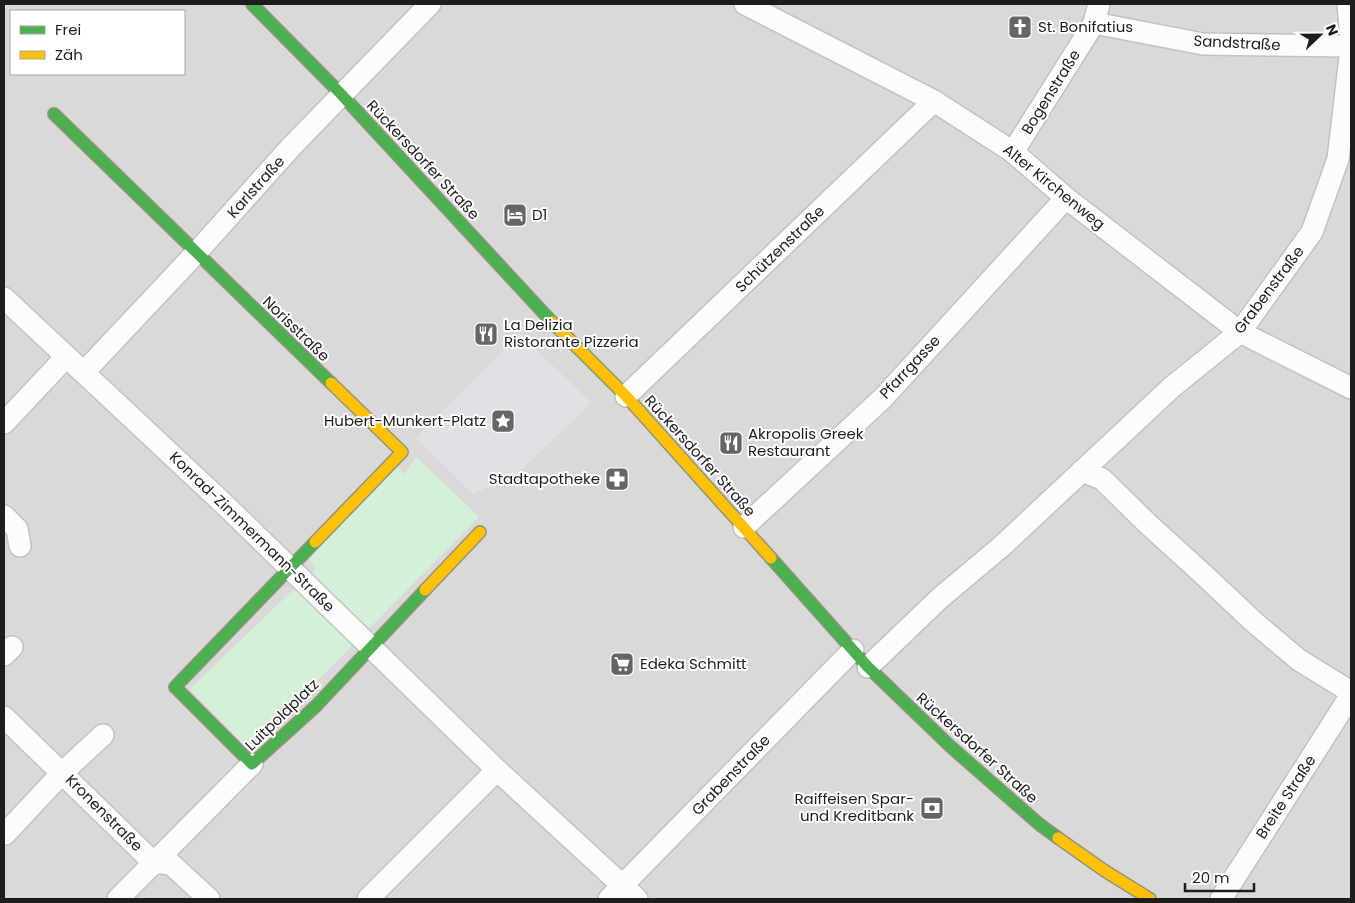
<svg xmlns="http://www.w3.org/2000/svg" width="1355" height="903" font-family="Poppins,sans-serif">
  <rect width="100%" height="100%" fill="#eceae6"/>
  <path fill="#dbd9d7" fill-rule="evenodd" d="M4,4H1351V899H4ZM11,11H184V74H11Z"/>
  <g fill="#dad9d7">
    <polygon points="1060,4 1093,4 1088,18 1066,13 1060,7"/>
    <polygon points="266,234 300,270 329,269 341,282 366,279 396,315 382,327 388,337 366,362 348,346 327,367 229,268"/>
    <polygon points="203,373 279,444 244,481 168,410"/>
    <polygon points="591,526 607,542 616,534 662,580 652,591 662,601 652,611 662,621 648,636 639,627 585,681 594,690 576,709 678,812 635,855 475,695 499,671 473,645"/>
    <polygon points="1286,816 1338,847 1322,877 1317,875 1313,883 1259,856"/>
  </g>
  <polygon fill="#d5f0d8" points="416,457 479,517 249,750 190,689 316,568 305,555 394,464 404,474"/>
  <polygon fill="#e2e0e4" points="520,334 591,403 518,473 473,494 416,438"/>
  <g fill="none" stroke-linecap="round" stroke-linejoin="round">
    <g stroke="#c3c2c0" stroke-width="24">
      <g id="street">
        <polyline points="745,4 934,101 1013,152 1066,198 1240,332 1351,388"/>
        <polyline points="1348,4 1351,40"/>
        <polyline points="1094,23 1203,44 1351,46"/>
        <polyline points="1013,152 1094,23 1099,4"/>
        <polyline points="4,298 225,505 497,770 637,899"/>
        <polyline points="84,372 197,252 291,147 430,4"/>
        <polyline points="626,396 934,101"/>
        <polyline points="4,423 66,357"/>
        <polyline points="1082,471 1102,479 1149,525 1204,575 1255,623 1299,660 1351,692"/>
        <polyline points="4,516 17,529 20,546"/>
        <polyline points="744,527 883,398 1066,198"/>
        <polyline points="4,655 12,647"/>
        <polyline points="868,667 940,598 1002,546 1172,387 1240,332 1312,232 1338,159 1351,49"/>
        <polyline points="4,717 153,862 171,864 209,899"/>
        <polyline points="5,834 63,772 103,735"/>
        <polyline points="118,899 252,764"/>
        <polyline points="368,899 497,770"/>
        <polyline points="609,899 853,650"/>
        <polyline points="1221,899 1351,695"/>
      </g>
    </g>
    <g stroke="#90947f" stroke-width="14">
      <g id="fast">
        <polyline points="252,4 341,94 552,322"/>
        <polyline points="54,114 331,383"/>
        <polyline points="315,542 175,687 252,764 316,706 425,590"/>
        <polyline points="771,558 868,667 951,747 1039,824 1058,838"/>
      </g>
    </g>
    <g stroke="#90947f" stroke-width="14">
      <g id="slow">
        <polyline points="552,322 626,396 771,558"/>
        <polyline points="315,542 402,452 331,383"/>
        <polyline points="425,590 480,532"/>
        <polyline points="1058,838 1105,871 1150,899"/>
      </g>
    </g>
    <use href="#street" stroke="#fcfcfb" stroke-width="21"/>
    <use href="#fast" stroke="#4caf50" stroke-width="11"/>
    <use href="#slow" stroke="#ffc107" stroke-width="11"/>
  </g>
  <defs>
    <g id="church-square" transform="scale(1.25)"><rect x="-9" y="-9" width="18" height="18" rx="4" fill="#656563" stroke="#fff"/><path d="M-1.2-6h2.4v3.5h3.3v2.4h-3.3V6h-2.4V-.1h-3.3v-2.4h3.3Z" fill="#fff"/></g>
    <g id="hotel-square" transform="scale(1.25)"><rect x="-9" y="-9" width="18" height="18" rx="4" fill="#656563" stroke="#fff"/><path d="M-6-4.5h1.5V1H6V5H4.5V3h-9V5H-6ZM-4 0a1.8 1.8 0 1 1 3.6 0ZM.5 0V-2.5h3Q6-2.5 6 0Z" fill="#fff"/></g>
    <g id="restaurant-square" transform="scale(1.25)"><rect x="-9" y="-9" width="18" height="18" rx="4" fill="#656563" stroke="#fff"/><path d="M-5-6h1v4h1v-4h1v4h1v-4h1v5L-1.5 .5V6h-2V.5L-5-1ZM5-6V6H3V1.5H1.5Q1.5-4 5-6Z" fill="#fff"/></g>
    <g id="sight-square" transform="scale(1.25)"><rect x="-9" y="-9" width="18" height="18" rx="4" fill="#656563" stroke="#fff"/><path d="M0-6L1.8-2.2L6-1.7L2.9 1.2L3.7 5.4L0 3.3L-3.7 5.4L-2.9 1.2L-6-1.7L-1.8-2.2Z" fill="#fff"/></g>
    <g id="pharmacy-square" transform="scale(1.25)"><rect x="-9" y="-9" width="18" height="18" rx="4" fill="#656563" stroke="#fff"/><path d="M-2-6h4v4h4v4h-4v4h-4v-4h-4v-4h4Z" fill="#fff"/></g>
    <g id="supermarket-square" transform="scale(1.25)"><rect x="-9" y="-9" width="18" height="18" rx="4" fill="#656563" stroke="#fff"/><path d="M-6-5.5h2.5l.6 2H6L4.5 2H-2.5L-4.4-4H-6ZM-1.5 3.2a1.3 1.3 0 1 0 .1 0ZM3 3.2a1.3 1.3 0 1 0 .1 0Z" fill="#fff"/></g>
    <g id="bank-square" transform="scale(1.25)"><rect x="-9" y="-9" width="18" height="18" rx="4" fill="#656563" stroke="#fff"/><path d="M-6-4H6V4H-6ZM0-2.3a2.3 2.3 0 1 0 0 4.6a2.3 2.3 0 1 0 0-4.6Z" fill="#fff"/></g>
  </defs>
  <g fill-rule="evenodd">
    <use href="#church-square" x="1020" y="27"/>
    <use href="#hotel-square" x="515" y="215"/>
    <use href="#restaurant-square" x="486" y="334"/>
    <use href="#sight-square" x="503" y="421"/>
    <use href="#restaurant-square" x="731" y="443"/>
    <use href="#pharmacy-square" x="617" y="479"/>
    <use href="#supermarket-square" x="622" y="664"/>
    <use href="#bank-square" x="932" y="808"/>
  </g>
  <g text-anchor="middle" stroke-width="4" stroke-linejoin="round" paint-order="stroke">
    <g font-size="15" fill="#1d1d1d" stroke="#fff" text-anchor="start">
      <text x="1038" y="32">St. Bonifatius</text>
      <text x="532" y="220">D1</text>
      <text x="504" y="330">La Delizia<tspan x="504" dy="17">Ristorante Pizzeria</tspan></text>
      <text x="486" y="426" text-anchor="end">Hubert-Munkert-Platz</text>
      <text x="748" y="439">Akropolis Greek<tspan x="748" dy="17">Restaurant</tspan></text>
      <text x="600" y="484" text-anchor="end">Stadtapotheke</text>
      <text x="640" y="669">Edeka Schmitt</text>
      <text x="914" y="804" text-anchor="end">Raiffeisen Spar-<tspan x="914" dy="17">und Kreditbank</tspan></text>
    </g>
    <g font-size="15" fill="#1d1d1d" stroke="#fff">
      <text transform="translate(1237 43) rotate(3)" y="5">Sandstraße</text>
      <text transform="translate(1051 92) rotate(-58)" y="5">Bogenstraße</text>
      <text transform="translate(423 160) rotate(47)" y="5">Rückersdorfer Straße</text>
      <text transform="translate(256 187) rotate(-48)" y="5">Karlstraße</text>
      <text transform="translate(1054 187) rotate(39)" y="5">Alter Kirchenweg</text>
      <text transform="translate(780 249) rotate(-44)" y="5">Schützenstraße</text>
      <text transform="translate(1269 290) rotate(-53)" y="5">Grabenstraße</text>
      <text transform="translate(296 329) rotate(44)" y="5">Norisstraße</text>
      <text transform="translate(910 367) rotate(-47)" y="5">Pfarrgasse</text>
      <text transform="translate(700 456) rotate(48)" y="5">Rückersdorfer Straße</text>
      <text transform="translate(252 532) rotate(44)" y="5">Konrad-Zimmermann-Straße</text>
      <text transform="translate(282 715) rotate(-44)" y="5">Luitpoldplatz</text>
      <text transform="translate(977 748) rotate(42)" y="5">Rückersdorfer Straße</text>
      <text transform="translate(731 775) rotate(-46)" y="5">Grabenstraße</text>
      <text transform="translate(1286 797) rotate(-57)" y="5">Breite Straße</text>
      <text transform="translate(104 813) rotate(45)" y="5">Kronenstraße</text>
    </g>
  </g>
  <rect width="1355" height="903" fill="none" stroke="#1d1d1d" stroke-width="10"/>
  <rect x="10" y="10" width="175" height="65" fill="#ffffff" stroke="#a5a5a5"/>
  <rect x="20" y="26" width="25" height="8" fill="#4caf50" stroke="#a5a5a5"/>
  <text x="55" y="35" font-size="15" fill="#1d1d1d">Frei</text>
  <rect x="20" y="51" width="25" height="8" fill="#ffc107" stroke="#a5a5a5"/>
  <text x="55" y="60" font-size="15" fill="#1d1d1d">Zäh</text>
  <g transform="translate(1320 35) rotate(68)" stroke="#ffffff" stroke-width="4" paint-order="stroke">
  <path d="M0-4L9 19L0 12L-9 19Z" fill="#1d1d1d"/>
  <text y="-8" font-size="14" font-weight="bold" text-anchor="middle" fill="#1d1d1d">N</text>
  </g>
  <path d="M1185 883v8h69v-8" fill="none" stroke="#1d1d1d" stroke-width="2.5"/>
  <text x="1192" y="883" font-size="15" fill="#1d1d1d" stroke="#ffffff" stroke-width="4" paint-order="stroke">20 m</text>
</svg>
